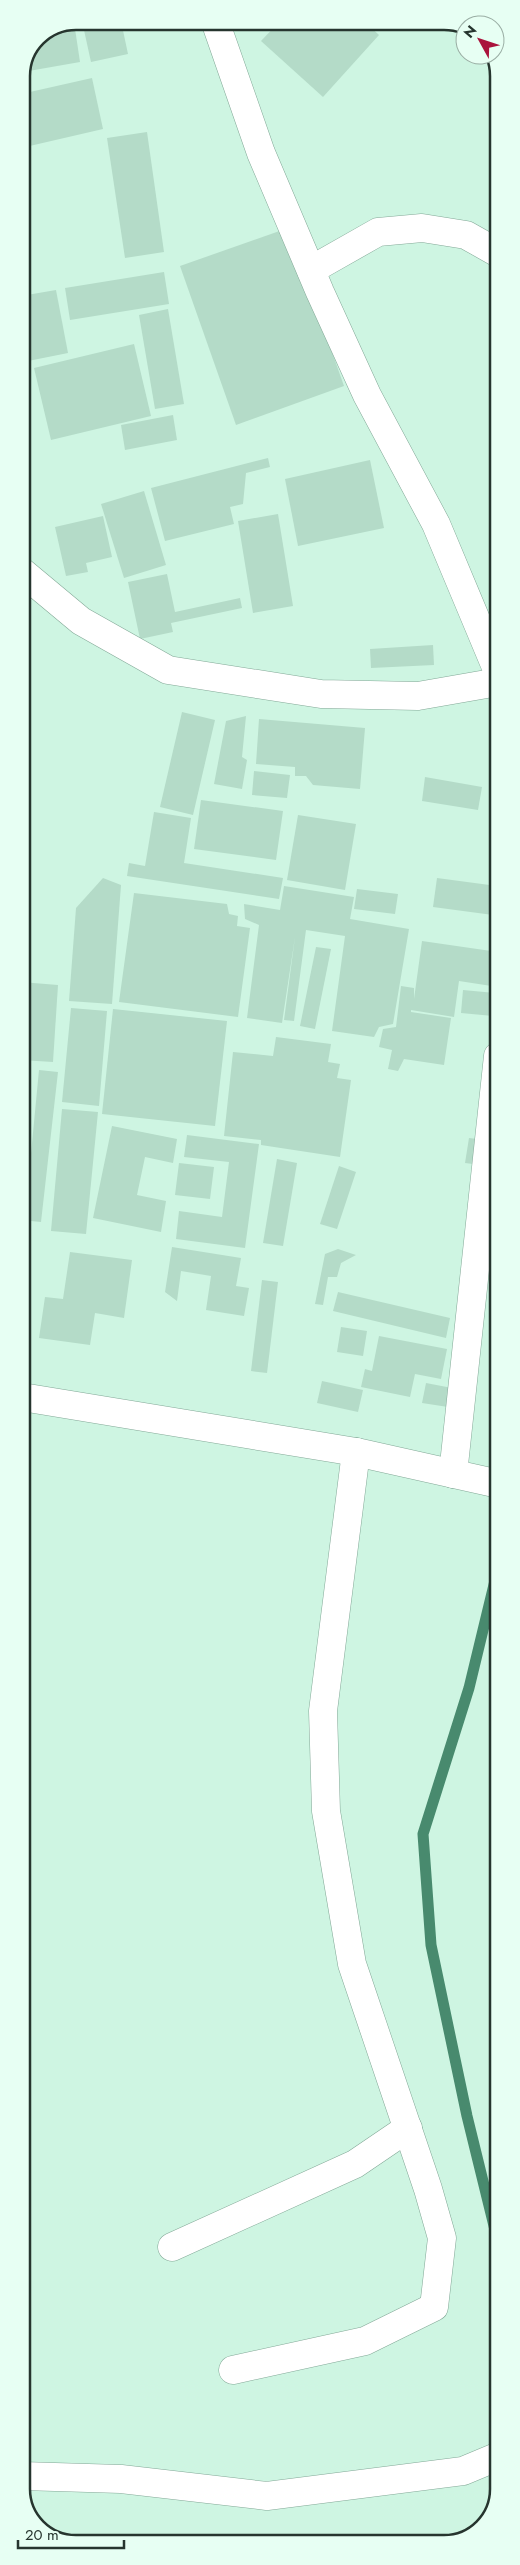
<svg xmlns="http://www.w3.org/2000/svg" width="520" height="2565" font-family="Jost,sans-serif">
  <rect width="100%" height="100%" fill="#cef5e2"/>
  <g fill="none" stroke-linecap="round" stroke-linejoin="round">
    <polyline stroke="#488a6e" stroke-width="11" points="499,1564 469,1688 423,1834 431,1945 467,2116 495,2230 499,2299"/>
  </g>
  <g fill="#b4dbc8">
    <polygon points="82,21 121,21 128,54 91,62"/>
    <polygon points="280,21 365,22 379,35 323,97 261,41"/>
    <polygon points="74,22 80,62 23,72 37,37"/>
    <polygon points="372,22 392,22 384,31"/>
    <polygon points="92,78 103,129 21,148 21,94"/>
    <polygon points="147,132 164,252 125,258 107,138"/>
    <polygon points="288,228 344,386 236,425 180,266"/>
    <polygon points="164,272 169,304 70,320 65,288"/>
    <polygon points="56,290 68,353 28,361 21,326 21,296"/>
    <polygon points="168,309 184,404 155,409 139,315"/>
    <polygon points="134,344 151,416 51,440 34,368"/>
    <polygon points="173,415 177,440 125,450 121,425"/>
    <polygon points="268,458 270,467 246,473 243,504 230,507 234,524 165,541 151,488"/>
    <polygon points="370,460 384,528 298,546 285,479"/>
    <polygon points="144,491 166,565 124,578 101,504"/>
    <polygon points="278,514 293,606 253,613 238,521"/>
    <polygon points="103,516 112,557 86,563 88,572 66,576 55,527"/>
    <polygon points="167,574 175,612 240,598 242,608 171,623 173,632 140,639 128,582"/>
    <polygon points="433,645 434,665 371,668 370,649"/>
    <polygon points="182,712 215,720 193,815 160,807"/>
    <polygon points="246,716 242,757 247,760 242,789 214,784 226,721"/>
    <polygon points="259,719 365,728 360,789 313,785 306,776 295,776 295,767 256,764"/>
    <polygon points="254,771 290,775 287,798 252,795"/>
    <polygon points="425,777 482,787 478,810 422,801"/>
    <polygon points="201,800 283,811 276,860 194,849"/>
    <polygon points="154,812 191,818 184,863 283,878 279,899 127,876 129,863 145,866"/>
    <polygon points="298,815 356,824 345,890 287,880"/>
    <polygon points="103,878 121,885 112,1004 69,1001 76,908"/>
    <polygon points="437,878 497,886 493,915 433,907"/>
    <polygon points="284,886 354,897 350,919 409,929 393,1024 379,1027 374,1037 332,1031 345,936 306,930 294,1021 284,1020 295,937 282,1023 247,1018 259,925 245,919 244,904 280,910"/>
    <polygon points="357,889 398,894 395,914 354,909"/>
    <polygon points="134,893 227,904 229,914 238,916 237,926 250,928 238,1017 119,1002"/>
    <polygon points="422,941 498,952 498,987 459,981 454,1017 411,1010 411,1012 451,1018 444,1065 404,1059 398,1071 388,1069 392,1050 379,1047 383,1029 396,1027 401,986 414,988 414,999"/>
    <polygon points="316,947 331,949 315,1029 300,1026"/>
    <polygon points="21,982 58,985 53,1062 21,1060"/>
    <polygon points="463,990 495,993 493,1016 461,1013"/>
    <polygon points="71,1008 107,1011 99,1106 62,1102"/>
    <polygon points="113,1009 227,1021 215,1126 102,1114"/>
    <polygon points="276,1037 331,1044 328,1062 340,1064 337,1078 351,1080 340,1157 261,1145 261,1140 224,1136 233,1052 273,1056"/>
    <polygon points="39,1070 58,1072 41,1222 21,1220 21,1163 30,1164"/>
    <polygon points="62,1109 98,1112 86,1234 51,1231"/>
    <polygon points="112,1126 177,1139 173,1163 145,1157 137,1195 166,1201 161,1232 93,1218"/>
    <polygon points="187,1135 259,1144 245,1248 176,1239 179,1211 222,1217 229,1162 184,1157"/>
    <polygon points="469,1138 485,1140 481,1165 465,1163"/>
    <polygon points="277,1159 297,1163 283,1246 263,1243"/>
    <polygon points="179,1163 214,1167 210,1199 175,1195"/>
    <polygon points="339,1166 356,1172 337,1229 320,1224"/>
    <polygon points="172,1247 241,1258 236,1286 249,1288 244,1316 206,1310 211,1276 181,1271 177,1301 165,1292"/>
    <polygon points="338,1249 356,1255 341,1263 337,1277 328,1277 323,1305 315,1304 325,1254"/>
    <polygon points="70,1252 132,1260 124,1318 95,1313 90,1345 39,1338 45,1297 63,1299"/>
    <polygon points="262,1280 278,1282 267,1373 251,1371"/>
    <polygon points="338,1292 450,1318 446,1338 333,1311"/>
    <polygon points="341,1327 367,1331 363,1356 337,1352"/>
    <polygon points="379,1336 447,1349 441,1379 415,1374 410,1397 361,1387 365,1369 372,1371"/>
    <polygon points="322,1381 363,1390 358,1412 317,1403"/>
    <polygon points="426,1383 452,1388 448,1407 422,1403"/>
  </g>
  <g fill="none" stroke-linecap="round" stroke-linejoin="round">
    <g stroke="#83a897" stroke-width="29">
      <g id="minor">
        <polyline points="215,21 261,153 320,292 367,395 436,524 498,672"/>
        <polyline points="311,270 378,232 422,228 466,235 498,253"/>
        <polyline points="21,571 81,621 168,670 321,694 418,696 498,682"/>
        <polyline points="453,1474 498,1056"/>
        <polyline points="172,2247 355,2164 408,2128"/>
        <polyline points="233,2370 365,2341 434,2307 442,2238 428,2189 352,1964 326,1811 323,1711 356,1452"/>
        <polyline points="22,2476 121,2479 267,2496 463,2471 499,2456"/>
      </g>
    </g>
    <g stroke="#83a897" stroke-width="29">
      <polyline id="tertiary" points="22,1397 356,1452 499,1484"/>
    </g>
    <use href="#minor" stroke="#fff" stroke-width="28"/>
    <use href="#tertiary" stroke="#fff" stroke-width="28"/>
  </g>
  <path d="M0 0H520V2565H0ZM76 30H444A46 46 0 0 1 490 76V2489A46 46 0 0 1 444 2535H76A46 46 0 0 1 30 2489V76A46 46 0 0 1 76 30Z" fill="#e7fff3" fill-rule="evenodd"/>
  <path fill="none" stroke="#26352e" stroke-width="2.5" d="M76 30H444A46 46 0 0 1 490 76V2489A46 46 0 0 1 444 2535H76A46 46 0 0 1 30 2489V76A46 46 0 0 1 76 30Z"/>
  <g transform="translate(480 40) rotate(310)"><circle r="24" fill="#e7fff3" stroke="#9aaea4"/>
  <path d="M0-4L9 19L0 12L-9 19Z" fill="#aa133c"/>
  <text y="-8" font-size="14" font-weight="bold" text-anchor="middle" fill="#26352e">N</text>
  </g>
  <path d="M18 2540v8h106v-8" fill="none" stroke="#26352e" stroke-width="2.5"/>
  <text x="25" y="2540" font-size="15" fill="#26352e" stroke="#e7fff3" stroke-width="4" paint-order="stroke">20 m</text>
</svg>
